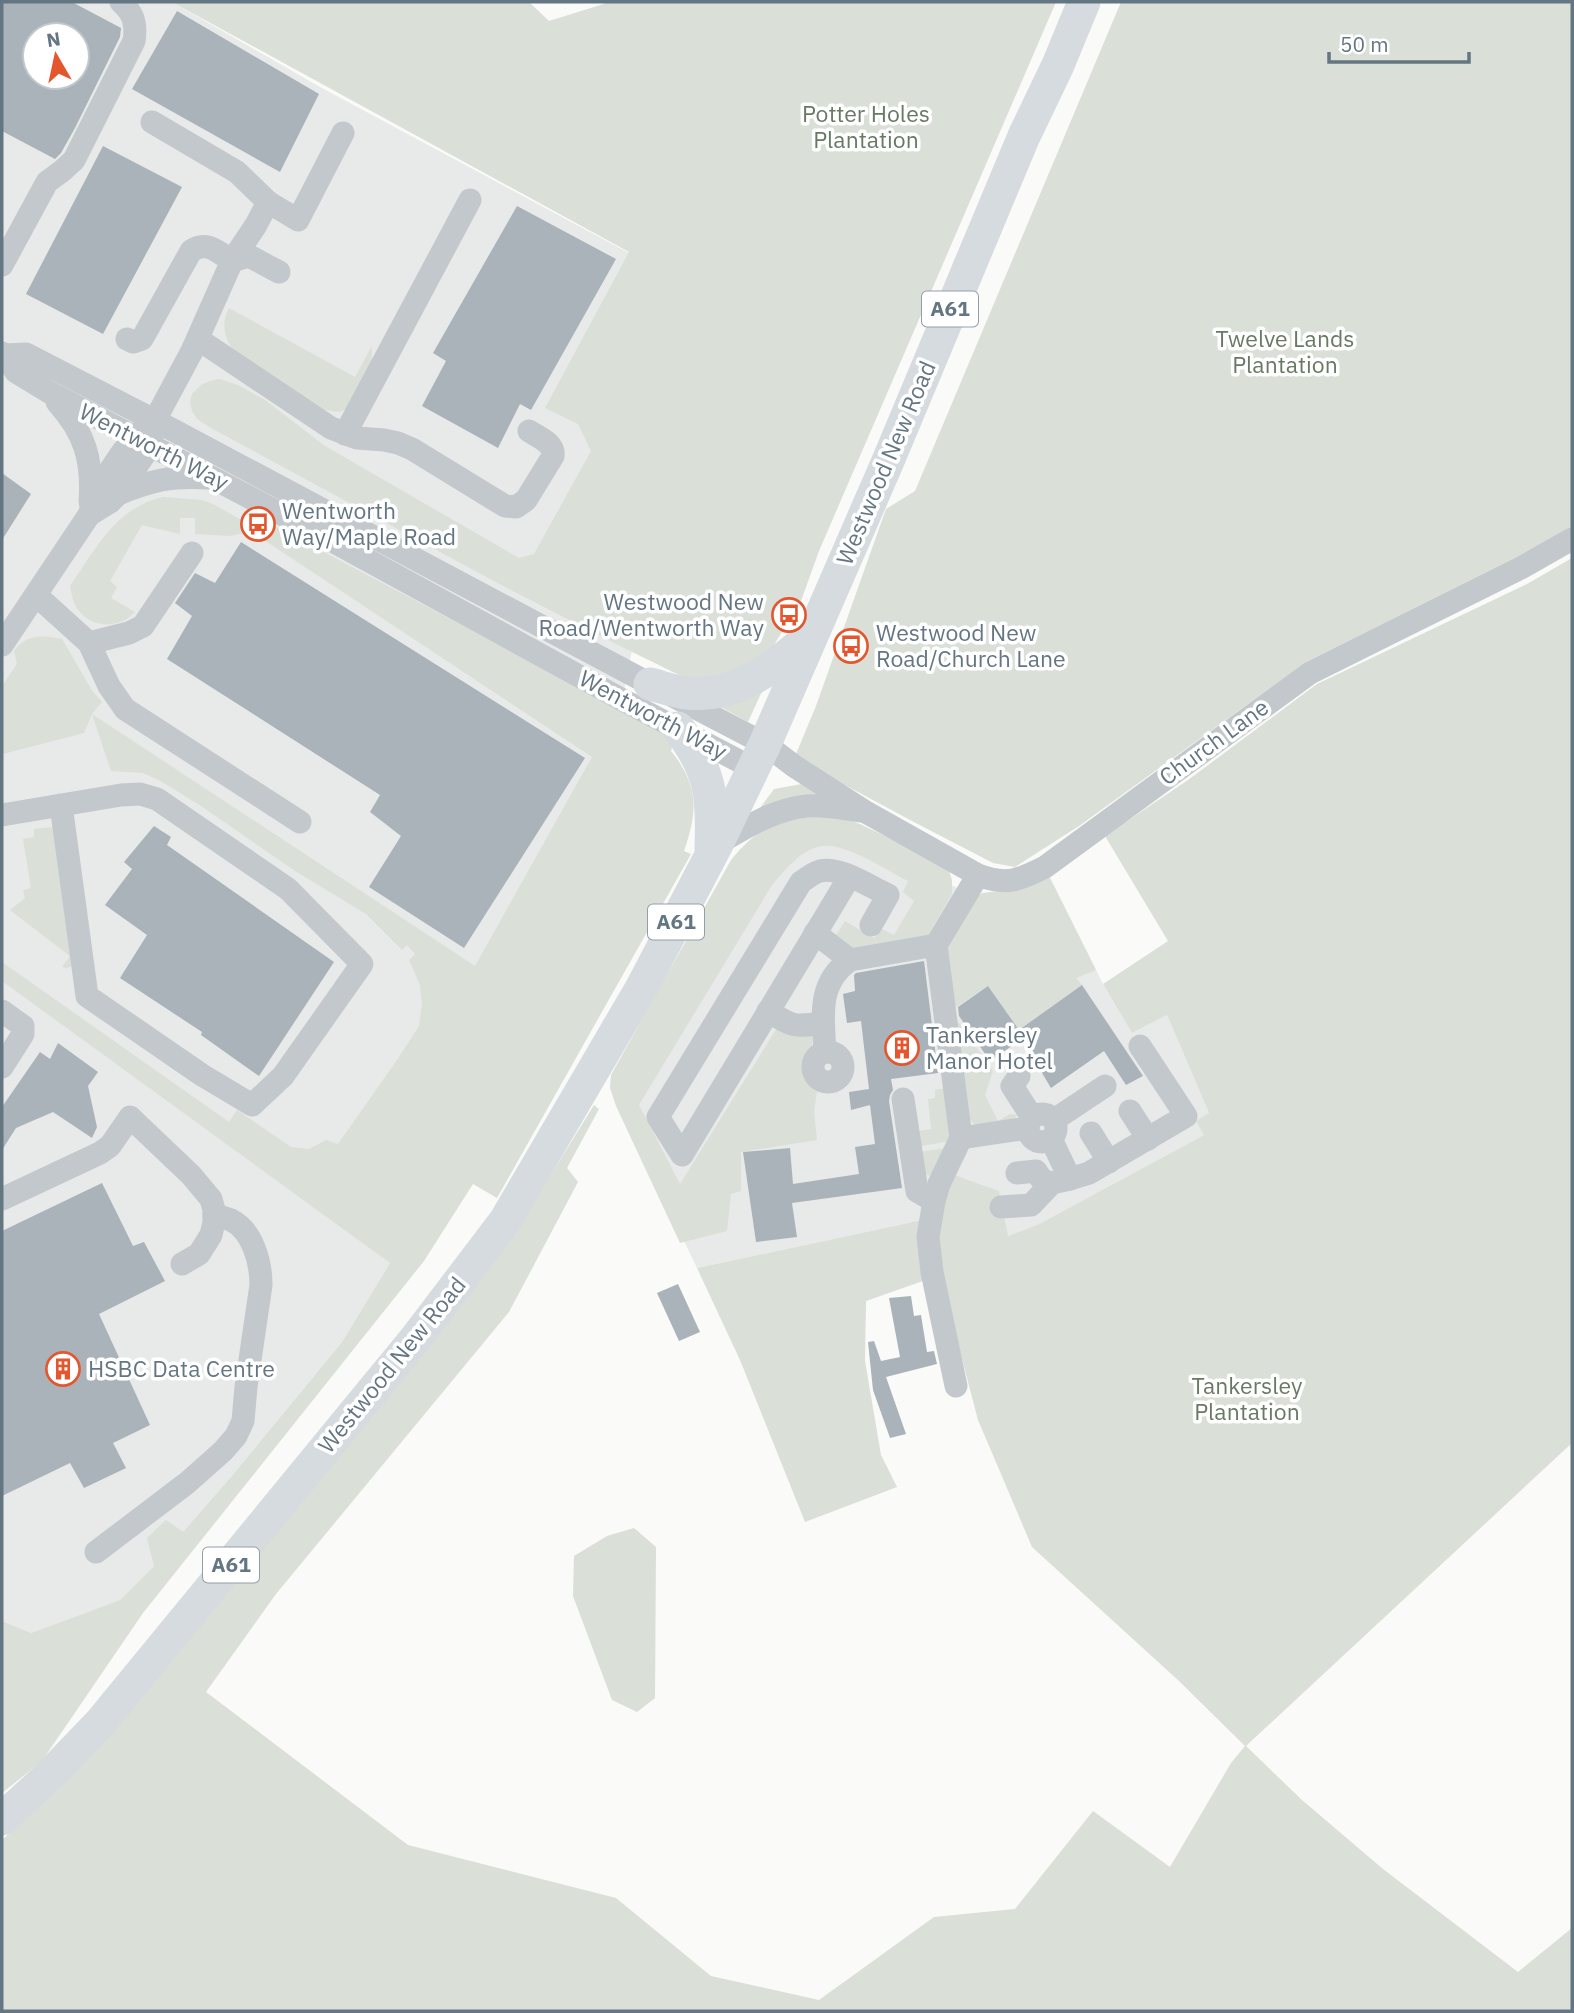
<svg xmlns="http://www.w3.org/2000/svg" width="1574" height="2013" font-family="'IBM Plex Sans',sans-serif">
  <rect width="100%" height="100%" fill="#fafaf8"/>
  <g fill="#e8e9e9" fill-rule="evenodd">
    <path d="M2,2H172L320,87L752,319L638,620L612,751L338,1224L390,1263L342,1342L231,1477L154,1566L120,1600L31,1633L2,1621ZM35,35H77V77H35Z"/>
    <polygon points="831,833 983,899 1049,876 1103,984 1132,1033 1167,1015 1209,1113 1204,1135 1039,1224 1008,1236 936,1217 697,1268 610,1088 754,885"/>
  </g>
  <g fill="#dadfd7">
    <polygon points="172,2 529,2 549,21 610,2 1056,2 819,551 801,601 772,648 735,673 694,679 679,675 616,644 503,586 211,428 197,419 192,411 190,402 192,394 201,385 210,381 219,379 238,385 265,400 325,446 519,558 534,554 591,451 578,424 545,408 629,252"/>
    <polygon points="1121,2 1572,2 1572,527 1519,558 1306,662 1079,826 1015,867 993,863 912,821 817,770 796,754 816,706 886,509 915,491"/>
    <path d="M229,308L355,377L372,346L371,378L354,406L339,412L317,409L231,347C223,334 222,322 229,308Z"/>
    <path d="M163,497L202,500L215,505L250,525L247,532L231,536L195,534V518H180V534L142,525L110,581L117,587L111,598L135,612C121,628 94,629 80,612C73,605 72,595 70,586C96,549 115,508 163,497Z"/>
    <path d="M267,522L619,708L678,728L671,751C699,786 698,811 684,851L691,854L497,1198L473,1184L424,1261L143,1613L42,1761L2,1793V1621L31,1633L120,1600L154,1566L147,1538L166,1520L183,1532L231,1477L342,1342L390,1263L2,981V962L229,1122L237,1110L291,1147L309,1149L326,1140L338,1144L397,1060L419,1026L422,1004L420,985L409,960L415,954L407,945L402,950L366,914L295,871L201,806L159,780L143,773L111,771L92,714L84,733L3,754L2,686L17,664L14,651C26,634 43,635 62,639L93,692L102,702L92,714L475,966L592,757L252,532Z"/>
    <polygon points="1572,558 1572,1443 1246,1746 1302,1800 1383,1869 1518,1972 1572,1928 1572,2011 2,2011 2,1840 58,1790 539,1194 594,1105 599,1109 567,1168 578,1182 509,1312 276,1594 206,1692 408,1845 616,1898 711,1976 819,2000 934,1917 1015,1909 1093,1811 1170,1867 1231,1763 1245,1746 1179,1681 1032,1547 978,1420 940,1275 866,1301 865,1361 881,1455 897,1487 805,1522 740,1360 697,1268 936,1217 954,1175 999,1191 1008,1236 1039,1224 1204,1135 1196,1121 1209,1113 1167,1015 1132,1033 1103,984 1168,941 1105,836 1188,780 1317,684 1527,584"/>
    <polygon points="769,676 748,722 706,699"/>
    <polygon points="802,784 836,796 760,808 774,789"/>
    <path d="M823,816L842,817L860,824L933,859L948,868L952,880V894L927,937L854,952L833,940L845,921L874,938L882,929L894,935L914,901L903,892L908,881C888,871 846,843 823,846C802,848 785,870 772,885L639,1105L680,1184L777,1028L806,1031L812,1037V1048L804,1061L809,1080L817,1091L814,1112L817,1140L741,1152V1191L731,1194L727,1231L680,1243L616,1106L610,1088L611,1075L731,860C759,825 781,819 823,816Z"/>
    <polygon points="52,827 56,833 73,966 66,968 62,967 70,956 10,910 25,898 23,890 31,888 23,839 34,837 34,829"/>
    <polygon points="1049,876 1096,970 1076,978 1082,985 1019,1030 988,986 953,1009 946,951 948,937 969,903 982,893 1024,888"/>
    <polygon points="954,1016 993,1071 985,1095 998,1121 1010,1114 1018,1115 1007,1124 975,1125 966,1115"/>
    <polygon points="946,1088 950,1141 916,1147 913,1132 931,1129 928,1099 935,1098 935,1090"/>
    <polygon points="948,1148 930,1176 923,1173 917,1152"/>
    <polygon points="634,1528 656,1547 655,1698 637,1712 612,1700 573,1596 574,1556 607,1536"/>
  </g>
  <g fill="#aab3b9" fill-rule="evenodd">
    <path d="M2,2H72L121,28L120,37L75,128L61,153L55,159L2,131ZM35,35H77V77H35Z"/>
    <polygon points="177,11 319,94 280,172 132,89"/>
    <polygon points="103,146 182,187 103,334 26,294"/>
    <polygon points="517,206 616,259 531,410 520,404 498,448 422,406 446,361 433,353"/>
    <polygon points="2,473 31,494 2,540"/>
    <polygon points="241,542 585,758 464,948 369,887 401,836 370,812 380,795 167,659 192,616 175,603 195,573 215,583"/>
    <polygon points="154,826 171,837 167,845 334,962 259,1076 201,1035 202,1032 120,978 147,935 105,905 132,869 124,862"/>
    <polygon points="924,961 938,1073 891,1079 893,1090 890,1095 889,1101 902,1188 792,1203 797,1237 756,1242 743,1152 790,1148 793,1184 859,1174 855,1147 875,1144 870,1105 851,1110 849,1092 869,1089 861,1021 847,1023 843,994 855,991 854,975 856,973"/>
    <polygon points="1082,985 1143,1076 1126,1085 1104,1051 1051,1088 1022,1039 990,1061 959,1016 958,1007 988,986 1019,1030"/>
    <polygon points="58,1043 98,1072 88,1086 97,1127 92,1138 53,1112 16,1128 2,1150 2,1107 40,1052 50,1059"/>
    <polygon points="102,1183 133,1246 144,1242 165,1281 99,1314 150,1425 113,1443 126,1468 84,1488 70,1463 2,1496 2,1231"/>
    <polygon points="678,1284 700,1332 679,1341 657,1293"/>
    <polygon points="911,1296 914,1316 921,1315 927,1352 934,1351 937,1364 886,1377 906,1434 890,1438 873,1390 868,1342 874,1341 881,1361 900,1357 889,1298"/>
  </g>
  <g fill="none" stroke-linecap="round" stroke-linejoin="round">
    <g stroke="#c3c8cc" stroke-width="23">
      <polyline points="152,122 237,172 268,202"/>
      <polyline points="232,261 256,225 268,202 298,220 343,133"/>
      <polyline points="232,261 249,256 279,272"/>
      <path d="M2,265L47,182L62,171L74,160L134,41C137,23 133,13 121,2"/>
      <path d="M198,339L331,428L357,438L384,440L398,443L412,449L505,506L516,507L526,500L553,456C555,443 538,437 529,431"/>
      <polyline points="2,353 5,355 16,372 49,392 329,539 621,699 754,769"/>
      <path d="M5,355L26,354L173,430L650,684L765,744L794,766L864,811L978,875C1007,886 1019,880 1045,867L1310,673L1521,568L1572,539"/>
      <path d="M57,402C85,433 93,460 90,502"/>
      <polyline points="345,434 470,200"/>
      <path d="M118,494C153,480 169,476 208,478"/>
      <path d="M89,515L110,502L118,494L150,446L155,420L192,351L232,261C218,252 207,240 191,251L142,339L133,342L127,339"/>
      <polyline points="36,595 89,643 109,686 125,709 300,822"/>
      <polyline points="89,643 129,633 143,626 192,553"/>
      <path d="M2,645L89,515C98,488 121,447 144,429"/>
      <polyline points="2,815 121,795 140,794 157,799 288,889 362,964 283,1076 252,1105 202,1075 87,996 61,805"/>
      <path d="M717,844C745,828 774,809 807,806C825,804 843,809 861,811"/>
      <path d="M850,876L682,1155L658,1117L801,882C807,878 813,873 820,871C840,866 870,887 888,895L871,925"/>
      <polyline points="815,933 850,960"/>
      <polyline points="2,1011 23,1026 23,1034 2,1067"/>
      <path d="M768,1011C793,1027 794,1027 823,1023"/>
      <path d="M825,1052C823,1016 817,983 850,960L936,945"/>
      <circle cx="828" cy="1067" r="15"/>
      <polyline points="1019,1076 1012,1086 1032,1117"/>
      <polyline points="903,1099 917,1191 934,1201"/>
      <polyline points="1130,1111 1148,1139"/>
      <circle cx="1042" cy="1128" r="14"/>
      <polyline points="1054,1120 1105,1086"/>
      <polyline points="1091,1133 1109,1162"/>
      <polyline points="961,1138 1028,1128"/>
      <polyline points="1017,1173 1036,1171 1042,1180 1052,1183"/>
      <polyline points="1070,1179 1089,1173 1186,1116 1140,1046"/>
      <polyline points="2,1199 100,1153 110,1146 130,1117 191,1175 211,1199 214,1210 214,1222 211,1235 199,1254 182,1264"/>
      <polyline points="1001,1207 1031,1205 1052,1183 1070,1179 1051,1139"/>
      <polyline points="956,1386 932,1272 928,1237 934,1201 939,1184 961,1138 936,945 978,875"/>
      <path d="M96,1552L187,1483L223,1451L236,1436L243,1421L246,1387L261,1285C261,1263 253,1231 231,1220C226,1218 219,1216 214,1215"/>
    </g>
    <g stroke="#d6dbdf" stroke-width="33">
      <path d="M650,684C662,687 675,692 687,693C737,698 772,668 808,638"/>
      <path d="M678,728C711,771 713,795 711,848"/>
      <polyline points="2,1819 49,1776 100,1723 416,1338 505,1221 642,987 717,844 765,744 888,461 1024,136 1058,65 1084,2"/>
    </g>
  </g>
  <defs>
    <g id="bus-ring" transform="scale(1.75)"><circle r="9.5" fill="#fff" stroke="#e4572e" stroke-width="1.5"/><path d="M-5-6H5V4H4V6H2V4H-2V6H-4V4H-5ZM-3.5-4V0h7V-4ZM-3.5 1.2v1.5H-2V1.2ZM2 1.2v1.5H3.5V1.2Z" fill="#e4572e"/></g>
    <g id="building-ring" transform="scale(1.75)"><circle r="9.5" fill="#fff" stroke="#e4572e" stroke-width="1.5"/><path d="M-4-6H4V6H1V3H-1V6H-4ZM-2.5-4.3h1.7v1.8h-1.7ZM.8-4.3h1.7v1.8H.8ZM-2.5-1h1.7V.8h-1.7ZM.8-1h1.7V.8H.8Z" fill="#e4572e"/></g>
  </defs>
  <g fill-rule="evenodd">
    <use href="#bus-ring" x="258" y="524"/>
    <use href="#bus-ring" x="789" y="615"/>
    <use href="#bus-ring" x="851" y="646"/>
    <use href="#building-ring" x="902" y="1048"/>
    <use href="#building-ring" x="63" y="1369"/>
  </g>
  <g text-anchor="middle" stroke-width="7" stroke-linejoin="round" paint-order="stroke">
    <g fill="#fff" stroke="#939fa8" stroke-width="2">
      <rect x="922" y="291.5" width="56" height="35" rx="5"/>
      <rect x="648" y="904.5" width="56" height="35" rx="5"/>
      <rect x="203" y="1547.5" width="56" height="35" rx="5"/>
    </g>
    <g font-size="21" font-weight="bold" fill="#657683">
      <text x="950" y="316">A61</text>
      <text x="676" y="929">A61</text>
      <text x="231" y="1572">A61</text>
    </g>
    <g font-size="23" fill="#687a64" stroke="#fff">
      <text x="866" y="122">Potter Holes<tspan x="866" dy="26">Plantation</tspan></text>
      <text x="1285" y="347">Twelve Lands<tspan x="1285" dy="26">Plantation</tspan></text>
      <text x="1247" y="1394">Tankersley<tspan x="1247" dy="26">Plantation</tspan></text>
    </g>
    <g font-size="23" fill="#657683" stroke="#fff">
      <text transform="translate(154 447) rotate(27)" y="8">Wentworth Way</text>
      <text transform="translate(886 463) rotate(-67)" y="8">Westwood New Road</text>
      <text transform="translate(653 715) rotate(28)" y="8">Wentworth Way</text>
      <text transform="translate(1214 742) rotate(-36)" y="8">Church Lane</text>
      <text transform="translate(392 1365) rotate(-51)" y="8">Westwood New Road</text>
    </g>
    <g font-size="23" fill="#657683" stroke="#fff" text-anchor="start">
      <text x="282" y="519">Wentworth<tspan x="282" dy="26">Way/Maple Road</tspan></text>
      <text x="764" y="610" text-anchor="end">Westwood New<tspan x="764" dy="26">Road/Wentworth Way</tspan></text>
      <text x="876" y="641">Westwood New<tspan x="876" dy="26">Road/Church Lane</tspan></text>
      <text x="926" y="1043">Tankersley<tspan x="926" dy="26">Manor Hotel</tspan></text>
      <text x="88" y="1377">HSBC Data Centre</text>
    </g>
  </g>
  <rect width="1574" height="2013" fill="none" stroke="#657683" stroke-width="7"/>
  <g transform="translate(56 56) rotate(351)"><circle r="33" fill="#ffffff" stroke="#c1c8cd" stroke-width="2"/>
  <path d="M0-5L12 26L0 18L-12 26Z" fill="#e4572e"/>
  <text y="-10" font-size="19" font-weight="bold" text-anchor="middle" fill="#657683">N</text>
  </g>
  <path d="M1329 52v10h140v-10" fill="none" stroke="#657683" stroke-width="3.5"/>
  <text x="1340" y="52" font-size="21" fill="#657683" stroke="#ffffff" stroke-width="5" paint-order="stroke">50 m</text>
</svg>
